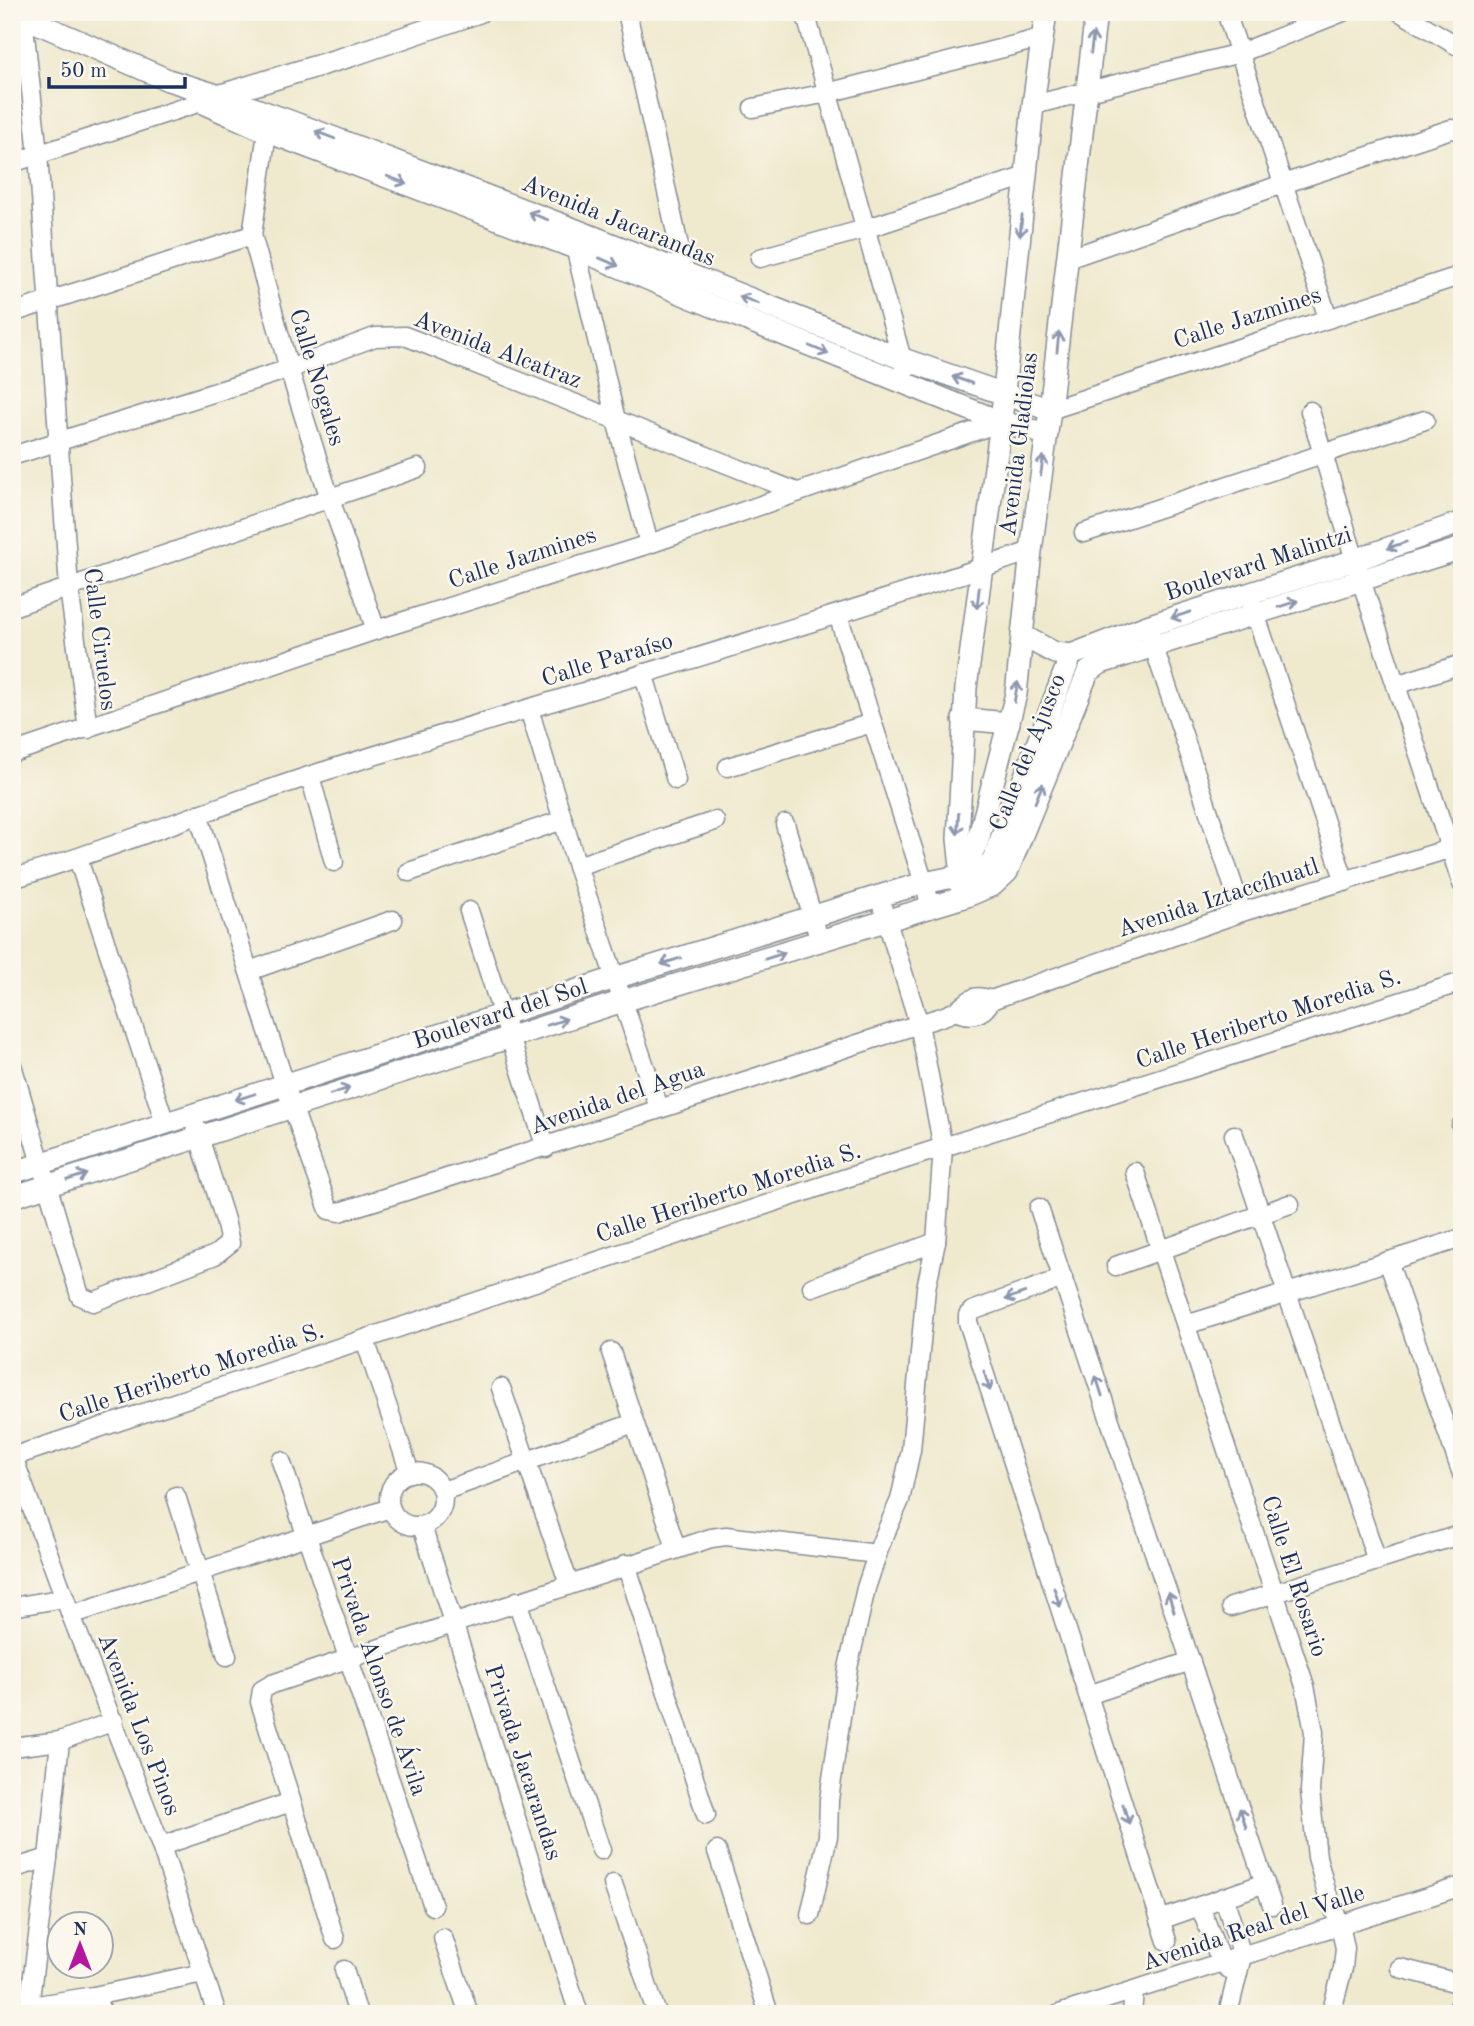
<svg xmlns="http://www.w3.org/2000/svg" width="1474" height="2026" font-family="'Old Standard TT',serif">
  <rect width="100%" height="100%" fill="#fbf7ec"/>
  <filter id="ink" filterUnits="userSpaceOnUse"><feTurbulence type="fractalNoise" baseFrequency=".0143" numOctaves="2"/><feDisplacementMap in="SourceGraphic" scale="14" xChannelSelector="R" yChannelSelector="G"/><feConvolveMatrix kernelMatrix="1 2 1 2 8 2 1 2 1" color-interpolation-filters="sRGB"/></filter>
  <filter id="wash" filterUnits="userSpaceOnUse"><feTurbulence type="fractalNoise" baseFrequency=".00686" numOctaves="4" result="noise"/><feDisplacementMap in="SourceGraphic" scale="28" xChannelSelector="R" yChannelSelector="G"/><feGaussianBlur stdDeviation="1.57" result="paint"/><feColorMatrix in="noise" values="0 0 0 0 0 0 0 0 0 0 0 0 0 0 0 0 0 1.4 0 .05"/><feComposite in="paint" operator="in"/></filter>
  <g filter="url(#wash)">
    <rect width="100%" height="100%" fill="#efe9ce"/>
  </g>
  <g filter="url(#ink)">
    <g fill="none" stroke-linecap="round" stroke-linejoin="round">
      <g stroke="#858c96" stroke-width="21">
        <g id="minor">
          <polyline points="25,12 23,17 38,154 69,588 88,729"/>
          <polyline points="627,12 687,282"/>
          <polyline points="805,12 905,370"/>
          <polyline points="1226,12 1328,318"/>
          <polyline points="1400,12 1456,45 1462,46"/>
          <polyline points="1033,105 1240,53 1343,12"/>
          <polyline points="753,108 827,93 1042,38"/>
          <polyline points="269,119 252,235 289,369 330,499 376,630"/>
          <polyline points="12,163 201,102"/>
          <polyline points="573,238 616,420 649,544"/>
          <polyline points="760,258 865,229 1026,176"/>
          <polyline points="1067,259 1283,184 1451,129 1462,130"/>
          <polyline points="12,313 252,235"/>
          <polyline points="1050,410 1462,275"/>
          <polyline points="1310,411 1361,580 1462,884"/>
          <polyline points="12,456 289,369 375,337 405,336 797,492"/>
          <polyline points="1084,533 1425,420"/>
          <polyline points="1252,604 1345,882"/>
          <polyline points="12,607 418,468"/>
          <polyline points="838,615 931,905"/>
          <polyline points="1147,626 1242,912"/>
          <polyline points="643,673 676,780"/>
          <polyline points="1396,685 1462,664"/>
          <polyline points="529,709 577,866 659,1108"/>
          <polyline points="12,753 376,630 649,544 1001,422"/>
          <polyline points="728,767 872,723"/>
          <polyline points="310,776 334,862"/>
          <path d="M198,814L292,1106L329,1210L339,1212C533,1152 725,1087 919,1024C930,1020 946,1017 957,1010C972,1000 971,993 991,1000"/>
          <polyline points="785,824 820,942"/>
          <polyline points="78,859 165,1123"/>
          <polyline points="577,866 715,821"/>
          <polyline points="409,872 563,820"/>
          <path d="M12,879C113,848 211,808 312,775C551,700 793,632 1031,551"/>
          <polyline points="469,911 546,1148"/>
          <polyline points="249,971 393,920"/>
          <path d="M956,1011C970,1018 984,1015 991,1000L1242,912L1462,845"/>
          <polyline points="12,1065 80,1296 93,1302 215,1255 230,1243 225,1220 195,1124"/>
          <polyline points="1461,1126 1462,1126"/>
          <polyline points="1234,1135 1377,1561"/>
          <polyline points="1135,1172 1305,1686 1314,1732 1310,1791 1317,1857 1326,1890 1340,1925 1345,1948 1343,1968 1331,2014"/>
          <polyline points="1039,1208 1272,1905"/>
          <polyline points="1388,1261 1462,1474"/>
          <polyline points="1116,1266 1290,1204"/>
          <polyline points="1063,1278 972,1311 968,1315 968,1322 1167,1941"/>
          <polyline points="812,1287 936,1242"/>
          <polyline points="1186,1325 1462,1238"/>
          <polyline points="365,1340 410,1473"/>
          <polyline points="611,1352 676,1548"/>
          <polyline points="501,1388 569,1584"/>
          <polyline points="12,1454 71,1615 161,1846 217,2014"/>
          <polyline points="12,1457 846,1178 1462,982"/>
          <polyline points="281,1461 433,1906"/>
          <circle cx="416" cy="1499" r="27"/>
          <polyline points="443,1491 634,1423"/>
          <polyline points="176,1496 227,1656"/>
          <polyline points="422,1526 579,2014"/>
          <polyline points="626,1564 706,1815"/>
          <polyline points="517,1601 601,1850"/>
          <polyline points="12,1607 65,1598"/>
          <polyline points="1231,1607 1462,1534"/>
          <polyline points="71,1615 390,1508"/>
          <polyline points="1088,1695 1191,1661"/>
          <polyline points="12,1747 60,1741 114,1721"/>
          <polyline points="161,1846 291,1802"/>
          <polyline points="717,1851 769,2014"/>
          <polyline points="12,1869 48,1858"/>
          <polyline points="613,1884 657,2014"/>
          <polyline points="1224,1897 1242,1956 1228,2014"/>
          <polyline points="1200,1906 1221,1962 1229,1969"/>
          <polyline points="810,1915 828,1836 829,1800 848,1668 866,1588 881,1543 900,1500 911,1450 926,1288 936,1242 943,1148 919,1024 879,896"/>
          <polyline points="1160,1920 1265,1883"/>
          <polyline points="443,1938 469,2014"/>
          <polyline points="335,1939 260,1702 262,1690 272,1684 711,1538 726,1536 877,1554"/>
          <polyline points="1400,1968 1462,1984"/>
          <polyline points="344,1970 358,2014"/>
          <polyline points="94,1996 103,2014"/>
          <polyline points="12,2009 94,1996 203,1973"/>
          <polyline points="28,2014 48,1858 60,1741"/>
          <polyline points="1059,2014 1462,1886"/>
          <polyline points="1132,2014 1134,1990"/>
          <polyline points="1457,2014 1462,1994"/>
        </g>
      </g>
      <g stroke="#858c96" stroke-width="24">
        <g id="tertiary">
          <polyline points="12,12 168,80 220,96 292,122 571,228 903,359 1050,410"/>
          <polyline points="218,96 350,56 479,12"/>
          <polyline points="205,104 268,132 575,248 690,297 1001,422 1047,434"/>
          <polyline points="1023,636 1055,653 1071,655 1147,626 1355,560 1462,522"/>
          <polyline points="963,719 1009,723"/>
          <polyline points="962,876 958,839 966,688 1001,422 1033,105 1046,12"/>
          <polyline points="956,880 962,874 978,840 1016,694 1031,551 1050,410 1096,12"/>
          <polyline points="12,1173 615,978 879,896 924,883 983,871 993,860 1071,655"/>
          <polyline points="12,1197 623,1001 967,896 993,885 1007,872 1088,672 1101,663 1462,548"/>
        </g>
      </g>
      <use href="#minor" stroke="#fff" stroke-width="18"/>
      <use href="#tertiary" stroke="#fff" stroke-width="21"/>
    </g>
    <defs><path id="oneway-shaft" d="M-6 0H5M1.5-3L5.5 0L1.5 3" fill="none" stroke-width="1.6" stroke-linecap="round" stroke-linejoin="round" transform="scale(1.75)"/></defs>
    <g stroke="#8d97ae">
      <use href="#oneway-shaft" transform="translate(1092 43) rotate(-83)"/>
      <use href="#oneway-shaft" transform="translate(325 135) rotate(-159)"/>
      <use href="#oneway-shaft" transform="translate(397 180) rotate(21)"/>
      <use href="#oneway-shaft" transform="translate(538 216) rotate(-159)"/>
      <use href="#oneway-shaft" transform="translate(1021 226) rotate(96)"/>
      <use href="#oneway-shaft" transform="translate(609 262) rotate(23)"/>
      <use href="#oneway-shaft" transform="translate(749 300) rotate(-159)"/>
      <use href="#oneway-shaft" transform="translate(1058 342) rotate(-84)"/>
      <use href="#oneway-shaft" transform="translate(819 350) rotate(22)"/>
      <use href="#oneway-shaft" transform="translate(962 380) rotate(-161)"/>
      <use href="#oneway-shaft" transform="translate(1042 466) rotate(-82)"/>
      <use href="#oneway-shaft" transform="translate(1397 545) rotate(161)"/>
      <use href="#oneway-shaft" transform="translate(978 598) rotate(97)"/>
      <use href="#oneway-shaft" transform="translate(1288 604) rotate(-18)"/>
      <use href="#oneway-shaft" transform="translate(1181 615) rotate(162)"/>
      <use href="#oneway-shaft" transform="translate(1016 692) rotate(-80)"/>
      <use href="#oneway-shaft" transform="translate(1039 793) rotate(-68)"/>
      <use href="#oneway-shaft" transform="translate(958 824) rotate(93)"/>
      <use href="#oneway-shaft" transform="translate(775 956) rotate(-17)"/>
      <use href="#oneway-shaft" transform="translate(671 961) rotate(163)"/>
      <use href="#oneway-shaft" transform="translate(557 1022) rotate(-18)"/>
      <use href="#oneway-shaft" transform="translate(340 1091) rotate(-18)"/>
      <use href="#oneway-shaft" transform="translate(245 1097) rotate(162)"/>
      <use href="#oneway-shaft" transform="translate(77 1177) rotate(-18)"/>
      <use href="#oneway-shaft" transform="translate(1015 1296) rotate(160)"/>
      <use href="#oneway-shaft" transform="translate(987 1381) rotate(72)"/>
      <use href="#oneway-shaft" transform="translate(1099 1386) rotate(-108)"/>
      <use href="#oneway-shaft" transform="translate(1057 1597) rotate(72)"/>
      <use href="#oneway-shaft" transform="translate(1171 1602) rotate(-108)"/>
      <use href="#oneway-shaft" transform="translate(1126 1814) rotate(72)"/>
      <use href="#oneway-shaft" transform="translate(1243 1818) rotate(-108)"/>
    </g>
  </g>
  <g text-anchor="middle" stroke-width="5" stroke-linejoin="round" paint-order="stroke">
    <g font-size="24" fill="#1b2f5e" stroke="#fbf7ec">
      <text transform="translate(619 220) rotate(22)" y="8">Avenida Jacarandas</text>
      <text transform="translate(1247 317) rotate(-18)" y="8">Calle Jazmines</text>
      <text transform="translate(498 349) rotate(21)" y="8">Avenida Alcatraz</text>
      <text transform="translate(318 377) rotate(73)" y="8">Calle Nogales</text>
      <text transform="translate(1018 444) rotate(-83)" y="8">Avenida Gladiolas</text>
      <text transform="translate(522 557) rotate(-18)" y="8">Calle Jazmines</text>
      <text transform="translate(1258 563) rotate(-18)" y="8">Boulevard Malintzi</text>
      <text transform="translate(101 639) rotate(83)" y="8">Calle Ciruelos</text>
      <text transform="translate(607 659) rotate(-17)" y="8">Calle Paraíso</text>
      <text transform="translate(1027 752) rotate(-68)" y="8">Calle del Ajusco</text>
      <text transform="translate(1218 897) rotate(-18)" y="8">Avenida Iztaccíhuatl</text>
      <text transform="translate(500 1013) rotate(-18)" y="8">Boulevard del Sol</text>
      <text transform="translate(1268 1018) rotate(-18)" y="8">Calle Heriberto Moredia S.</text>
      <text transform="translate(617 1097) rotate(-19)" y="8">Avenida del Agua</text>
      <text transform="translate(728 1192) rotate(-18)" y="8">Calle Heriberto Moredia S.</text>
      <text transform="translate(191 1372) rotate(-18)" y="8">Calle Heriberto Moredia S.</text>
      <text transform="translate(1295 1576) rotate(72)" y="8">Calle El Rosario</text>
      <text transform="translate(380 1676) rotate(71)" y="8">Privada Alonso de Ávila</text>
      <text transform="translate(140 1724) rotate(69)" y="8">Avenida Los Pinos</text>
      <text transform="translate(524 1762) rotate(72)" y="8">Privada Jacarandas</text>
      <text transform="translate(1253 1927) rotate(-18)" y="8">Avenida Real del Valle</text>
    </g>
  </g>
  <rect width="1474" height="2026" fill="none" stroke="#fbf7ec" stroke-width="42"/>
  <g transform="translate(80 1945)"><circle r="33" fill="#fbf7ec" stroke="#a1a7b3" stroke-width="2"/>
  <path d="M0-5L12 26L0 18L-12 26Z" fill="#b5179e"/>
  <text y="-10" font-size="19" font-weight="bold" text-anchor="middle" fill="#1b2f5e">N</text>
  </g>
  <path d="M49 77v10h136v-10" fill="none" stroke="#1b2f5e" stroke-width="3.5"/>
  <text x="60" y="77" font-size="21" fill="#1b2f5e" stroke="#fbf7ec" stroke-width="5" paint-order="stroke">50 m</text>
</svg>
